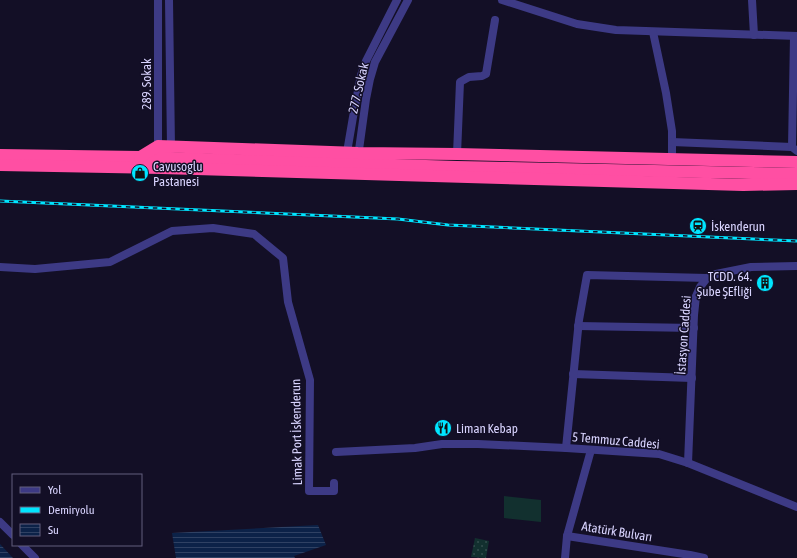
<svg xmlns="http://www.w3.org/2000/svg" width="797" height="558" font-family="'Asap Condensed',sans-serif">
  <defs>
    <pattern id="grass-dots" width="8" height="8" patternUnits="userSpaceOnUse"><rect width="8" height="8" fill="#12302f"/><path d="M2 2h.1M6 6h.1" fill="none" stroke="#344d4e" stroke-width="1.8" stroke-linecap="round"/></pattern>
    <pattern id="water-rules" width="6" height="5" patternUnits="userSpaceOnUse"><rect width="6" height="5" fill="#0c2248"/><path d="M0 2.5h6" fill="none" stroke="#2f4163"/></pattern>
  </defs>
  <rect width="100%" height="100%" fill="#130f26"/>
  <polygon fill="url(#grass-dots)" points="475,538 489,541 486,558 471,557"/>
  <polygon fill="#12302f" points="504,496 541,500 541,522 504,518"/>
  <g fill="url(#water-rules)">
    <polygon points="318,525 326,545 294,556 295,558 176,558 172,533"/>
    <polygon points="0,544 13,558 0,558"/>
  </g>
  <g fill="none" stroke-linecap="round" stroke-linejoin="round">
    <g stroke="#3d3a85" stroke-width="8">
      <polyline points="169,0 171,147 170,151"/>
      <polyline points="502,0 577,24 616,30 797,36"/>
      <polyline points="752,0 754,35"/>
      <polyline points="653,32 666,93 672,131 672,160"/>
      <polyline points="672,142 792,147 797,151"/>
      <polyline points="792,147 794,36"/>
      <polyline points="158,151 158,0"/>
      <polyline points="457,154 460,82 469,77 482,76 486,74 495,20"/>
      <polyline points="358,157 366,99 370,79 375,62 408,0"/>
      <polyline points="346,158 353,117 361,75 366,61 397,0"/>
      <polyline points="0,267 35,269 110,262 172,231 213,228 254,234 283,258 288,302 310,380 309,491 334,491 334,483"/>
      <polyline points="578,326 694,328"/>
      <polyline points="573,374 692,378"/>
      <polyline points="566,448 579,320 587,275 707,278"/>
      <polyline points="591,450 567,536 690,555 704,558"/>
      <polyline points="336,452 415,448 442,444 478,444 566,448 659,454 688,463 797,507"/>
      <polyline points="688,463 694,315 696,296 700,287 707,278 716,274 751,267 797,266"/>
      <polyline points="0,522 13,535"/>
      <polyline points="22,545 35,558"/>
      <polyline points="565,558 567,536"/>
    </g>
    <g stroke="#ff4fa3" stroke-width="12">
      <polyline points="0,155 140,157 457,167 797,174"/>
      <polyline points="140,157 158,146 358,153 457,154 797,162"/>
      <polyline points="0,165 162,168 743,185 797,184"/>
    </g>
    <g stroke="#00e5ff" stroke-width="3">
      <polyline id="rail" points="0,201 398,219 448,225 797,241"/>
    </g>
    <use href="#rail" stroke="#130f26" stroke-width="1.5" stroke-dasharray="4.5" stroke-linecap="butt"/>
  </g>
  <defs>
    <g id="shop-disc" transform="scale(0.9)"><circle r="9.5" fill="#00e5ff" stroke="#130f26"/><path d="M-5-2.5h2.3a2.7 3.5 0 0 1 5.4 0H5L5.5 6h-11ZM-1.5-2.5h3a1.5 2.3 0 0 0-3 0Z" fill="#111"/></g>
    <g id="station-disc" transform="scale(0.9)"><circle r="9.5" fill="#00e5ff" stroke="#130f26"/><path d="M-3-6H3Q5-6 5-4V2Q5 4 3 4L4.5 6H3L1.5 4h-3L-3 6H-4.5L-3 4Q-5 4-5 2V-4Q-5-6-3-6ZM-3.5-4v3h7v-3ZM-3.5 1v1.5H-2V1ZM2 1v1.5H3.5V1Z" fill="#111"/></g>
    <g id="building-disc" transform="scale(0.9)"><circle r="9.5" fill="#00e5ff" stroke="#130f26"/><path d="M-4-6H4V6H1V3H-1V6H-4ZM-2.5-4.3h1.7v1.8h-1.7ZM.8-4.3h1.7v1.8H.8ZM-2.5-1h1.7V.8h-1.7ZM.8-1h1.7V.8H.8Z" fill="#111"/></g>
    <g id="restaurant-disc" transform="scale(0.9)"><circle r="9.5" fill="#00e5ff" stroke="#130f26"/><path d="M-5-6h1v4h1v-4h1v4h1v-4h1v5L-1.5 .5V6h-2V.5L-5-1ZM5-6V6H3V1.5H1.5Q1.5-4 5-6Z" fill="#111"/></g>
  </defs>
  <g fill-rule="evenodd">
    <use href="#shop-disc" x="140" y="173"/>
    <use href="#station-disc" x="698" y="226"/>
    <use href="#building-disc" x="765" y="283"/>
    <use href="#restaurant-disc" x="443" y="428"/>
  </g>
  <g text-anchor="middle" stroke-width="3" stroke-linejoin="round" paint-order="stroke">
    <g font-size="13" fill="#d9d4ff" stroke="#130f26">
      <text transform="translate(146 84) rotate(-90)" y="5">289. Sokak</text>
      <text transform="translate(358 88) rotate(-77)" y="5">277. Sokak</text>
      <text transform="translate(683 335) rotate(-86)" y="5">İstasyon Caddesi</text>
      <text transform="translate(296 432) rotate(-91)" y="5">Limak Port İskenderun</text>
      <text transform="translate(616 440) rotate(5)" y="5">5 Temmuz Caddesi</text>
      <text transform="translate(617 531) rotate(9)" y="5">Atatürk Bulvarı</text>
    </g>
    <g font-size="13" fill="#d9d4ff" stroke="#130f26" text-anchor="start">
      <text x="153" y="171">Cavusoglu<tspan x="153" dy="15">Pastanesi</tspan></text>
      <text x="711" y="231">İskenderun</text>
      <text x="752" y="281" text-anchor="end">TCDD. 64.<tspan x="752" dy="15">Şube ŞEfliği</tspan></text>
      <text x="456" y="433">Liman Kebap</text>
    </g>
  </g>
  <rect x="12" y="474" width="130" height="72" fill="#130f26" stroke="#625e7d"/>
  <rect x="20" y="487" width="20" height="6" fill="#3d3a85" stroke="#625e7d"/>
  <text x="48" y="494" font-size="12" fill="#d9d4ff">Yol</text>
  <rect x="20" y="507" width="20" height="6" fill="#00e5ff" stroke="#625e7d"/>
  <text x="48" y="514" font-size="12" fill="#d9d4ff">Demiryolu</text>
  <rect x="20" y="524" width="20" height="12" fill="url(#water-rules)" stroke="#625e7d"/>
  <text x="48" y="534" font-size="12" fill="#d9d4ff">Su</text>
</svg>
